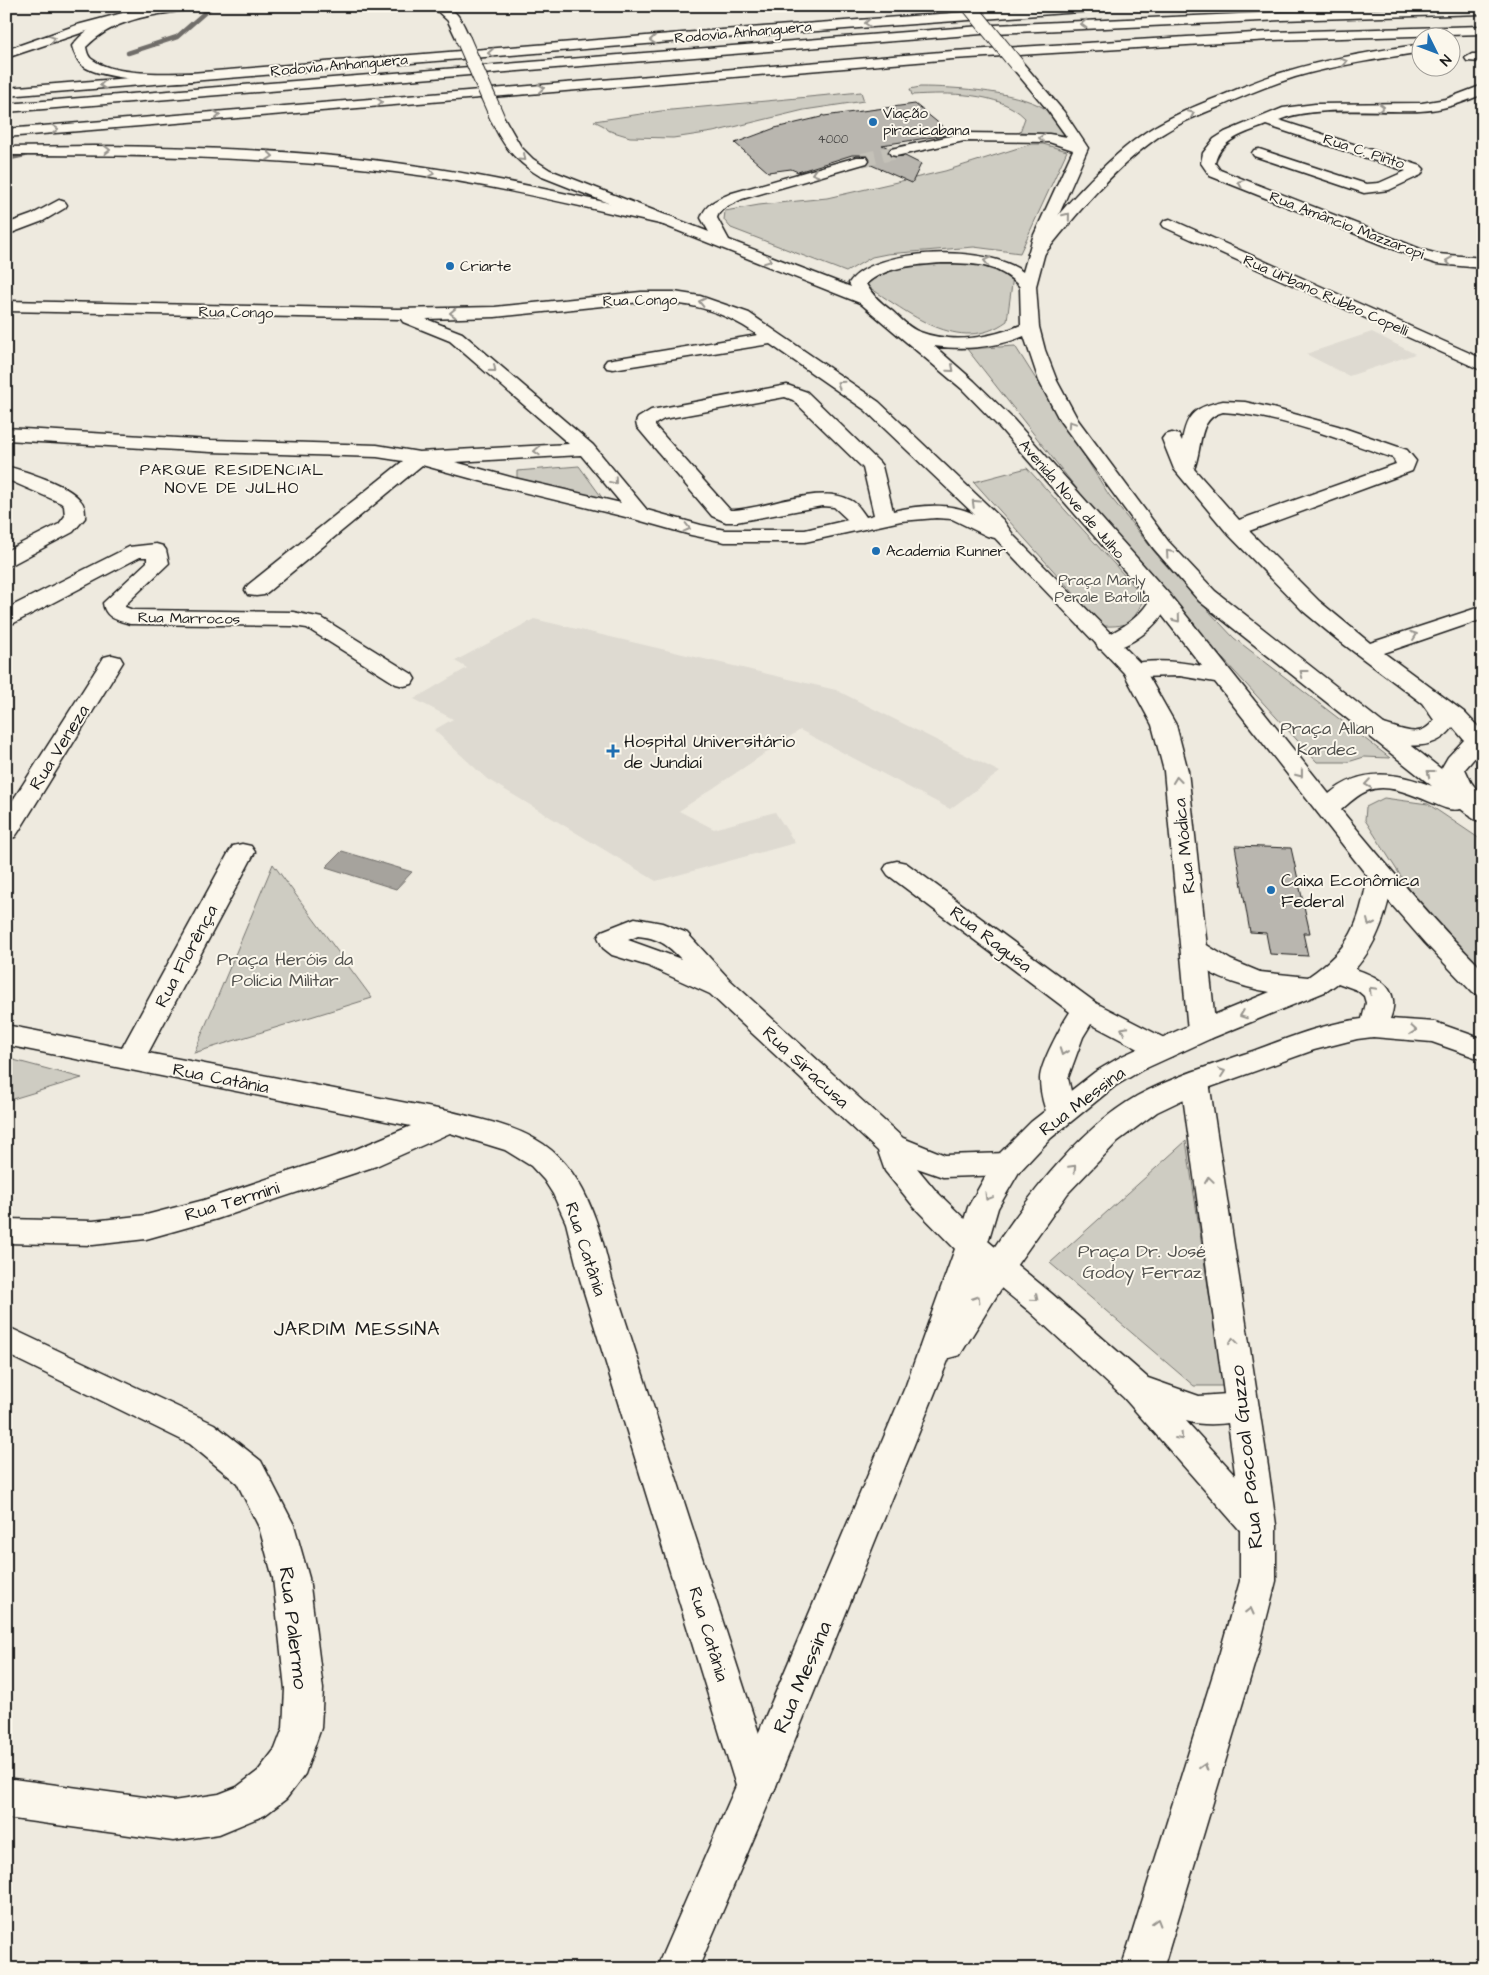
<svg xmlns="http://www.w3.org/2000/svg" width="1489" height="1975" font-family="'Architects Daughter',sans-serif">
  <rect width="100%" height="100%" fill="#eeeadf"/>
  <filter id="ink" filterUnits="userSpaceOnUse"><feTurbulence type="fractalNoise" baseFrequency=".02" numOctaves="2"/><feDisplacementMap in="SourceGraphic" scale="10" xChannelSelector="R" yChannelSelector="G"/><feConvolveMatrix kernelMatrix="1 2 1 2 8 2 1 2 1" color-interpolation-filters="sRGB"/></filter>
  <g filter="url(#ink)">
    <g fill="#dedad1">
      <polygon points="1372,332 1415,354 1349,376 1306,354"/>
      <polygon points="534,619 836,690 1000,772 950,809 800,730 679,811 714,829 775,812 795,843 656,881 487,779 434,730 453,719 414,699 467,668 455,661"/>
    </g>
    <g fill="#ceccc2" stroke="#75746f">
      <path d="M920,87C953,87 1026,91 1051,113C1057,119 1062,128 1067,135L1020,132L1025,118C999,91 947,93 912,95L910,89Z"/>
      <polygon points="861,92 864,101 804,110 713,132 673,138 630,137 607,130 604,126 594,121 661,111"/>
      <polygon points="1031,144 1043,144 1067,151 1020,253 974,247 887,254 872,257 846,272 731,228 724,220 725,211 759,205 827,198 945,171"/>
      <path d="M956,261L977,262L1013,276L1007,321C959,356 908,312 867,286L870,280C896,266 926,263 956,261Z"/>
      <polygon points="1015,346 1109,495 1161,560 1234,638 1390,758 1364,757 1348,762 1317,762 1131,558 967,349"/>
      <polygon points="579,466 606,503 517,478 517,471"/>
      <path d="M1027,468L1144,597C1134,622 1130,627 1103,626L974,482Z"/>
      <polygon points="1384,798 1428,804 1483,841 1483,982 1409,889 1365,820 1366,807"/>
      <polygon points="273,864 372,998 194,1053"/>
      <polygon points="6,1058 82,1078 6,1101"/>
      <polygon points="1186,1141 1223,1386 1194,1386 1050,1263"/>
    </g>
    <polygon fill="#a6a39d" stroke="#6f6d69" points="342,851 412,872 396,889 326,867"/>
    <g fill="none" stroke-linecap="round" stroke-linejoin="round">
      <g stroke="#6f6d69" stroke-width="4.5">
        <polyline points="128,53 177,37 210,8"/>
        <polyline points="6,159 25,155"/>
      </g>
    </g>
    <g fill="#b9b6af" stroke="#1c1c1c">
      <polygon points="915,104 952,134 882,145 889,148 887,153 891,157 905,156 921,164 912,183 869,164 871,159 867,155 852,155 798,172 791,169 768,172 735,143 775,128 821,117 822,115 824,116"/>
      <polygon points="1235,846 1291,848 1310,933 1303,933 1308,956 1270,954 1266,933 1250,932"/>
    </g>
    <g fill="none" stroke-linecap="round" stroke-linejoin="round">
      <polyline stroke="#c4c1b8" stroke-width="14" stroke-dasharray="14 7" stroke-linecap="butt" points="862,160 896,152"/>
      <g stroke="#1c1c1c" stroke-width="3">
        <g id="minor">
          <polygon points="1472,54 1483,54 1483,62 1467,61 1465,58"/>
          <path d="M1483,85V94C1462,103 1443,110 1420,111C1380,113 1315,105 1279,120L1421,166L1424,169L1421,175L1389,190L1364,193L1254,156L1252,153L1254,150L1259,149L1366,184L1379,183L1406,171L1266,125C1246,133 1220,139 1215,163L1220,170L1423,250L1438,254L1483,258V268L1437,264L1411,256L1210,176L1201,163L1203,153L1214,139L1225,132L1283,108L1315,104L1422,103L1446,99Z"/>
          <polygon points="59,200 65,202 67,205 65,208 43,221 6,235 6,224 31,215"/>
          <polygon points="1170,219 1483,359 1483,371 1164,227 1162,224 1164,221"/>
          <path d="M641,292H674L700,296L749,313L879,402L1003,520L1014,536L1142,665L1176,725L1188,771L1216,1031L1212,1038L1202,1041L1192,1038L1188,1031L1164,771L1152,725L1124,673L995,538L987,536L952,519L936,518L901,521L805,542H725L691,535L634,519L502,487L422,465L264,595L256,596L248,595L245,590L248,585L403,461L377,457L211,452L6,440V428L211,440L377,445L419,452L569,444L450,341L403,322L401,319L6,311V301L398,309L495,307ZM641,302C689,302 718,308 758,335L613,359L607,360L604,364L607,368L613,369L770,344L865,410L974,514C950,502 919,505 893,511L882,466L879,462L807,392L787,385L651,410L638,418L636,422L637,427L712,516L726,522H736L822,506L834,507L848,520L805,530H725L701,525L647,510L593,445L462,333L426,319L495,317ZM785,397L793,400L863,468L874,515L866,517C861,510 857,503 850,500C819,483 764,510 730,510L655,426V424L664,419ZM581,455L621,503L514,478L455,462Z"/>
          <path d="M1223,401L1245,402L1272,408L1338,426L1407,450L1416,461L1412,471L1249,531L1319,601L1370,643L1483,606V619L1384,653L1464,712L1483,732V748L1465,769L1471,782L1483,798V820L1472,818L1447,783L1441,769L1448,757L1464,740L1453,727C1436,751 1406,748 1381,739C1373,737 1366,735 1361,728L1365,723C1389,717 1415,747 1434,720L1422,703L1338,640L1303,611L1227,533L1174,469L1162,439L1165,435L1172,433L1179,435L1182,441C1187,412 1196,407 1223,401ZM1223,412C1282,416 1338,439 1393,458L1396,464L1239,520L1194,469C1203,447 1197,418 1223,412Z"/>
          <path d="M6,466C25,471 69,485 80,500C85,505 85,511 85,518L73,532L13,564L6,566V551L59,524L65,516L64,506L61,503L6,479Z"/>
          <path d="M156,544L163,546L166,550L169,563L125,605V607L133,610L293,612L322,618L412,674L415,679L412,684L404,686L396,684L307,628L293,626L130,624C117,620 105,618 103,603L147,562V557H140L14,623L6,624V609L129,547Z"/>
          <polygon points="112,655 120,657 123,662 19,831 15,837 6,839 6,811 101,662 104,657"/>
          <path d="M242,844L251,846L255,852L148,1053L448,1111C477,1119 509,1124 535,1139C585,1167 600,1227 612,1279L776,1786L770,1800L756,1806L742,1800L736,1786L580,1279L566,1223L553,1194L544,1180L531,1166L505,1150L450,1133L376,1166L217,1219L146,1239L93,1245L6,1243V1219L93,1221L146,1215L204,1200L354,1150L411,1126L6,1045V1025L122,1048L229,852L233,846Z"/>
          <path d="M897,861L906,863L1096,1003L1172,1042L1176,1049L1172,1056L1162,1059L1152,1056L1091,1024L1083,1037L1068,1078L1076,1113L1071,1121L1061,1124L1051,1121C1044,1110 1040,1092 1040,1079C1040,1064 1061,1026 1070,1012L888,875L884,869L888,863Z"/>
          <path d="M635,918L662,923L687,933L730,980L903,1138L945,1155L1008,1153L1019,1156L1023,1164L1019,1172L1008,1175L943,1177L917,1168L936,1191L983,1237L1051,1293L1148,1378L1199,1396L1242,1393L1254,1397L1259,1407L1254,1417C1234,1424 1207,1427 1186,1421L1271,1514L1276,1525L1271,1536L1258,1541L1245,1536L1124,1398L1029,1311L961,1255L914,1207L885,1171L878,1151L710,994L648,966L612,955L603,948L598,937L602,931ZM638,936C658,938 667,944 681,959L628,940Z"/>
          <polygon points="6,1326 214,1424 261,1461 294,1525 309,1578 323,1689 321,1728 305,1774 286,1799 265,1815 219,1834 173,1841 6,1818 6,1778 173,1801 219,1794 237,1787 258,1771 275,1749 283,1728 285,1689 273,1578 259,1527 237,1483 190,1444 6,1354"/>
        </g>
      </g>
      <g stroke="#1c1c1c" stroke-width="3">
        <g id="tertiary">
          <polygon points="134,10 140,14 138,17 87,31 6,58 6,50 77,25"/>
          <polygon points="1195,1072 1205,1075 1209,1082 1269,1473 1276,1525 1276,1581 1258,1652 1163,1969 1121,1969 1220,1652 1240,1581 1240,1525 1235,1473 1181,1082 1185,1075"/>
        </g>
      </g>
      <g stroke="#1c1c1c" stroke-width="3">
        <path id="secondary" d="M1381,868L1390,870L1394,876C1387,911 1379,942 1355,969C1379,977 1402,989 1390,1019L1435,1022L1483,1039V1060L1432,1042L1373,1037L1357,1039L1314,1050L1205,1089L1157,1112L1118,1141L1068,1193L1009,1276L960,1355L949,1358L776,1786L698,1969H656L742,1772L906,1385L956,1246L968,1207L997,1156L1031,1122L1095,1072L1122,1056L1192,1024L1270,992C1244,988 1196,973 1182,950L1185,944L1195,941L1205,944L1231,960L1260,972L1308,977C1352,947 1358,926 1368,876L1372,870ZM1338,983L1357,990L1364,996L1366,1003L1362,1019C1324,1023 1286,1039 1250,1052C1212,1065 1172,1077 1137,1096C1074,1132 1019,1209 980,1269L998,1208L1019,1172L1051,1138L1115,1086L1142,1070L1212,1038L1327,991Z"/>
      </g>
      <g stroke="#1c1c1c" stroke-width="3">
        <g id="primary">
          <path d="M158,6H193L187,10C150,15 114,19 86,47C87,52 88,57 93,60C115,76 166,73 192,73L197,74L199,77L197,80C175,85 101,79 83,66C77,61 74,53 72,46C92,19 127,12 158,6Z"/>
          <path d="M432,6C457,6 460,17 470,39L468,42H458L448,21Z"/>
          <path d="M1017,61L1022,62L1064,112L1088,148L1049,237L1036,286L1039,327L1045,350L1057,381L1078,420L1168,541L1215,591L1483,802V822L1474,819L1461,809C1451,811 1444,808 1435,804C1415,796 1388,782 1367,791C1357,795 1349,803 1341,810C1386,865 1432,919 1483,970V995L1473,993L1425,943L1372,882L1215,682L1180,676L1134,677L1126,675L1123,670L1126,665C1151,659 1177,661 1202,666L1162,615C1150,632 1121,654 1099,649L1096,644L1099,639C1121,629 1137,620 1150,600L999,427L962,389L860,303L540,176C515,161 501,144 490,117L492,114H502L521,147L533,159L550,170L709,232L701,218C706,203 718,199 732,193L857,157H867L869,160L867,163L742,199C733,204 720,207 717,218L729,240L851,287L849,283C874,246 990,245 1023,272L1033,237L1073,150L1049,142L964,141L896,156L891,155L889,152L891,149L964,133L1049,134L1067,137L1046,108L1010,65ZM942,263C972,263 998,263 1020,287L1021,325C991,338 952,344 920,332C910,329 900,318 892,311C881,303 873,296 866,284C886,266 916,265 942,263ZM1024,336L1039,381L1060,421L1154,549L1199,601L1432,786C1395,772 1361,767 1329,794L1169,594L1013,419L974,381L934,346C964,350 995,348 1024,336Z"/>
        </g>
      </g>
      <g stroke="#1c1c1c" stroke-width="3">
        <g id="trunk">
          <polygon points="1047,6 1114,6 1108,10 695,40 6,96 6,88 695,32"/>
          <polygon points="1483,26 1483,34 1271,40 953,59 6,137 6,129 953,51 1271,32"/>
          <path d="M1422,44V52C1379,59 1337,65 1295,77C1270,85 1245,95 1221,106C1198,115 1174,125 1154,140C1110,172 1075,216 1042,257H1030L1028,254C1055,215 1107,158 1146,132C1169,117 1195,106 1221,96C1242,87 1263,78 1284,72C1329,58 1376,51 1422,44Z"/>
          <path d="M94,146C195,147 297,150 397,163C489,175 579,197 669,216L675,218L677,221L675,224L669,226C578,206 487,183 395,172C266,156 136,155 6,155V147Z"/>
        </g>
      </g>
      <g stroke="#1c1c1c" stroke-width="3">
        <polygon id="motorway" points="1483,6 1483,14 1281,20 994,33 6,112 6,104 994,25 1281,12"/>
      </g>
      <use href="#minor" fill="#fbf7ec" fill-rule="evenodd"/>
      <use href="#tertiary" fill="#fbf7ec" fill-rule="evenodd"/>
      <use href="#secondary" fill="#fbf7ec" fill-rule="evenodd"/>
      <use href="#primary" fill="#fbf7ec" fill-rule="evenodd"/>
      <use href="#trunk" fill="#fbf7ec" fill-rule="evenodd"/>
      <use href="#motorway" fill="#fbf7ec" fill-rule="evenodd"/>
      <g stroke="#1c1c1c" stroke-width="16" stroke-linecap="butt">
        <g id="primary-bridge">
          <polyline points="969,6 1017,65"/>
          <polyline points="463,39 497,117"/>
        </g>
      </g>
      <use href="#primary-bridge" stroke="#fbf7ec" stroke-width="14"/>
    </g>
    <defs><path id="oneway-chevron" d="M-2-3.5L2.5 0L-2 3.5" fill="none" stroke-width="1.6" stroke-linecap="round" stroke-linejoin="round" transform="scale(1.25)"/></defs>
    <g stroke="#97948e">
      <use href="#oneway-chevron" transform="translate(868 23) rotate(175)"/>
      <use href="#oneway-chevron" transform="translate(1084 24) rotate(177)"/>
      <use href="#oneway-chevron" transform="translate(52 39) rotate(-19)"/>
      <use href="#oneway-chevron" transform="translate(653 40) rotate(175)"/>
      <use href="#oneway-chevron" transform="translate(491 53) rotate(175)"/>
      <use href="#oneway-chevron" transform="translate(1344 62) rotate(-14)"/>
      <use href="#oneway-chevron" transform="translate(103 85) rotate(176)"/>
      <use href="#oneway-chevron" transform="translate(541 88) rotate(-5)"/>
      <use href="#oneway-chevron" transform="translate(379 102) rotate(-5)"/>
      <use href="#oneway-chevron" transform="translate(1381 107) rotate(-1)"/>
      <use href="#oneway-chevron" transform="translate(1191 114) rotate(-25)"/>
      <use href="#oneway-chevron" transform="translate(217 115) rotate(-5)"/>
      <use href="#oneway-chevron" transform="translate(55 129) rotate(-5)"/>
      <use href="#oneway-chevron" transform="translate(1042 138) rotate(-177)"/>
      <use href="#oneway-chevron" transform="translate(107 150)"/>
      <use href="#oneway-chevron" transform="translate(270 156) rotate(5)"/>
      <use href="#oneway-chevron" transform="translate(523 158) rotate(42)"/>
      <use href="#oneway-chevron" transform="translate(431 173) rotate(10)"/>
      <use href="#oneway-chevron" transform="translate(815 173) rotate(164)"/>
      <use href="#oneway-chevron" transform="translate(1241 183) rotate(-158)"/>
      <use href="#oneway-chevron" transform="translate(1067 216) rotate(-51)"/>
      <use href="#oneway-chevron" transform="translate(768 260) rotate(21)"/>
      <use href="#oneway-chevron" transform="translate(987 261) rotate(-167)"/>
      <use href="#oneway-chevron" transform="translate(1449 261) rotate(-172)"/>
      <use href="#oneway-chevron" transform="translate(702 302) rotate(-167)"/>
      <use href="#oneway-chevron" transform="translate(453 313) rotate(179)"/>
      <use href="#oneway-chevron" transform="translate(493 369) rotate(41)"/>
      <use href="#oneway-chevron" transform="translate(951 369) rotate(41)"/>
      <use href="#oneway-chevron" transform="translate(840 384) rotate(-145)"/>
      <use href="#oneway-chevron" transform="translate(1071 424) rotate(-124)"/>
      <use href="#oneway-chevron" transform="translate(537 451) rotate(177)"/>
      <use href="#oneway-chevron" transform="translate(614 481) rotate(50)"/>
      <use href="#oneway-chevron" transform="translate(975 503) rotate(-136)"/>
      <use href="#oneway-chevron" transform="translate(687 528) rotate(14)"/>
      <use href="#oneway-chevron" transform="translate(1169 553) rotate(-132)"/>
      <use href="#oneway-chevron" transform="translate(1177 619) rotate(51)"/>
      <use href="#oneway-chevron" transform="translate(1414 635) rotate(-19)"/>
      <use href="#oneway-chevron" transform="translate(1303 673) rotate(-142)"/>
      <use href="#oneway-chevron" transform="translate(1430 773) rotate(-142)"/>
      <use href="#oneway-chevron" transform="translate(1300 774) rotate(52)"/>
      <use href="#oneway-chevron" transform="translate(1177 780) rotate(-96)"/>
      <use href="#oneway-chevron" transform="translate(1368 784) rotate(172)"/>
      <use href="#oneway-chevron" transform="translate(1370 923) rotate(114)"/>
      <use href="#oneway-chevron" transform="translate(1372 990) rotate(-134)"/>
      <use href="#oneway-chevron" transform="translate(1243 1015) rotate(159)"/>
      <use href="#oneway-chevron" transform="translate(1124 1030) rotate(-153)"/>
      <use href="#oneway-chevron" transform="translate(1413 1030) rotate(5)"/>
      <use href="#oneway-chevron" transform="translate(1063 1052) rotate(110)"/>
      <use href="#oneway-chevron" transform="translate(1222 1072) rotate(-19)"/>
      <use href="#oneway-chevron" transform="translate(1073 1168) rotate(-46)"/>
      <use href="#oneway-chevron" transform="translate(1209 1180) rotate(-98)"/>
      <use href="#oneway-chevron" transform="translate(988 1197) rotate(121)"/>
      <use href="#oneway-chevron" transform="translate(1035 1298) rotate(40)"/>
      <use href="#oneway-chevron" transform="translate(977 1299) rotate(-58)"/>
      <use href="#oneway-chevron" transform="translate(1233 1341) rotate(-98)"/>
      <use href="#oneway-chevron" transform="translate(1180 1437) rotate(48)"/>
      <use href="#oneway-chevron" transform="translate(1250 1611) rotate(-76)"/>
      <use href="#oneway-chevron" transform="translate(1204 1767) rotate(-73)"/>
      <use href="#oneway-chevron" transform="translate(1157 1922) rotate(-73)"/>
    </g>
  </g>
  <g fill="#1f6fb2" stroke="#fbf7ec" stroke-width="2">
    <circle cx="873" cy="122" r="5"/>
    <circle cx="450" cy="266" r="5"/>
    <circle cx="876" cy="551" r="5"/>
    <path d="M610.5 743.5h5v5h5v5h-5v5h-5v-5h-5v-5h5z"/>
    <circle cx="1271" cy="890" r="5"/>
  </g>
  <g text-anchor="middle" stroke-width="4" stroke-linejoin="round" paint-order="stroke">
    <g font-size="12" fill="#434241">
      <text x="833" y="143">4000</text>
    </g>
    <g font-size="15" fill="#1c1c1c" stroke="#fbf7ec">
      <text transform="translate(743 32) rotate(-5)" y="5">Rodovia Anhanguera</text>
      <text transform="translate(339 65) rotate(-5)" y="5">Rodovia Anhanguera</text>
      <text transform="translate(1364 151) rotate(18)" y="5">Rua C. Pinto</text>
      <text transform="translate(1347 225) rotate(21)" y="5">Rua Amâncio Mazzaropi</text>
      <text transform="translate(1326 295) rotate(24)" y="5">Rua Urbano Rubbo Copelli</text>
      <text transform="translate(640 300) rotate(-1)" y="5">Rua Congo</text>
      <text transform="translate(236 312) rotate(1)" y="5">Rua Congo</text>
      <text transform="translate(1072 499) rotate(49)" y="5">Avenida Nove de Julho</text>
      <text transform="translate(189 618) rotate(1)" y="5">Rua Marrocos</text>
    </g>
    <g font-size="15" fill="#1c1c1c" stroke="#fbf7ec" text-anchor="start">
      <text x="883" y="118">Viação<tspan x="883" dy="17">piracicabana</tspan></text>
      <text x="460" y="271">Criarte</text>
      <text x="886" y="556">Academia Runner</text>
    </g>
    <g font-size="15" fill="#51514e" stroke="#fbf7ec">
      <text x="1102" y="585">Praça Marly<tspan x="1102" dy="17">Perale Batolla</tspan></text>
    </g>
    <g font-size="16" letter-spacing="1" fill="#1c1c1c" stroke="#fbf7ec">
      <text x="232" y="475">PARQUE RESIDENCIAL<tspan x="232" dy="18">NOVE DE JULHO</tspan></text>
    </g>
    <g font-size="18" fill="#51514e" stroke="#fbf7ec">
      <text x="1327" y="734">Praça Allan<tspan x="1327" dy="21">Kardec</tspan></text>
      <text x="285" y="965">Praça Heróis da<tspan x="285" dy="21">Polícia Militar</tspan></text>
      <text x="1142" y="1257">Praça Dr. José<tspan x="1142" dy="21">Godoy Ferraz</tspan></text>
    </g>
    <g font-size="18" fill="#1c1c1c" stroke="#fbf7ec" text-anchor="start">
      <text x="624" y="747">Hospital Universitário<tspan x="624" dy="21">de Jundiaí</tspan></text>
      <text x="1281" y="886">Caixa Econômica<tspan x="1281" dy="21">Federal</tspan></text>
    </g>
    <g font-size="18" fill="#1c1c1c" stroke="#fbf7ec">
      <text transform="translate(59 747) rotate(-58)" y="6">Rua Veneza</text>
      <text transform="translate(1184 846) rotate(-96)" y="6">Rua Módica</text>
      <text transform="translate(991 939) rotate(37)" y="6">Rua Ragusa</text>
      <text transform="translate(186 956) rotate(-62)" y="6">Rua Florênça</text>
      <text transform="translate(806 1067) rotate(43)" y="6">Rua Siracusa</text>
      <text transform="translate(221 1078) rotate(11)" y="6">Rua Catânia</text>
      <text transform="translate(1082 1101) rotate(-37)" y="6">Rua Messina</text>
      <text transform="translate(232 1201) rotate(-17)" y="6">Rua Termini</text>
      <text transform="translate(586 1249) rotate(72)" y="6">Rua Catânia</text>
      <text transform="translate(709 1634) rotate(73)" y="6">Rua Catânia</text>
    </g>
    <g font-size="19" letter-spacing="1" fill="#1c1c1c" stroke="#fbf7ec">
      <text x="357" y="1335">JARDIM MESSINA</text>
    </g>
    <g font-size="21" fill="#1c1c1c" stroke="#fbf7ec">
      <text transform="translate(1246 1457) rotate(-96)" y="7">Rua Pascoal Guzzo</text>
      <text transform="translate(294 1628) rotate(83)" y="7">Rua Palermo</text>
      <text transform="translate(802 1677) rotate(-67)" y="7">Rua Messina</text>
    </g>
  </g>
  <rect width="1489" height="1975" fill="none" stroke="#fbf7ec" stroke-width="25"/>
  <rect x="12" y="12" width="1464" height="1950" fill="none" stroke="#1c1c1c" stroke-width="2" filter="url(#ink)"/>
  <g transform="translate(1436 52) rotate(132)"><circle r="24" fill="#fbf7ec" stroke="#a29f99"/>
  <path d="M0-4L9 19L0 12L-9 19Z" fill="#1f6fb2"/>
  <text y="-8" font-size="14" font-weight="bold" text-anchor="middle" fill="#1c1c1c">N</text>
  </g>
</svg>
